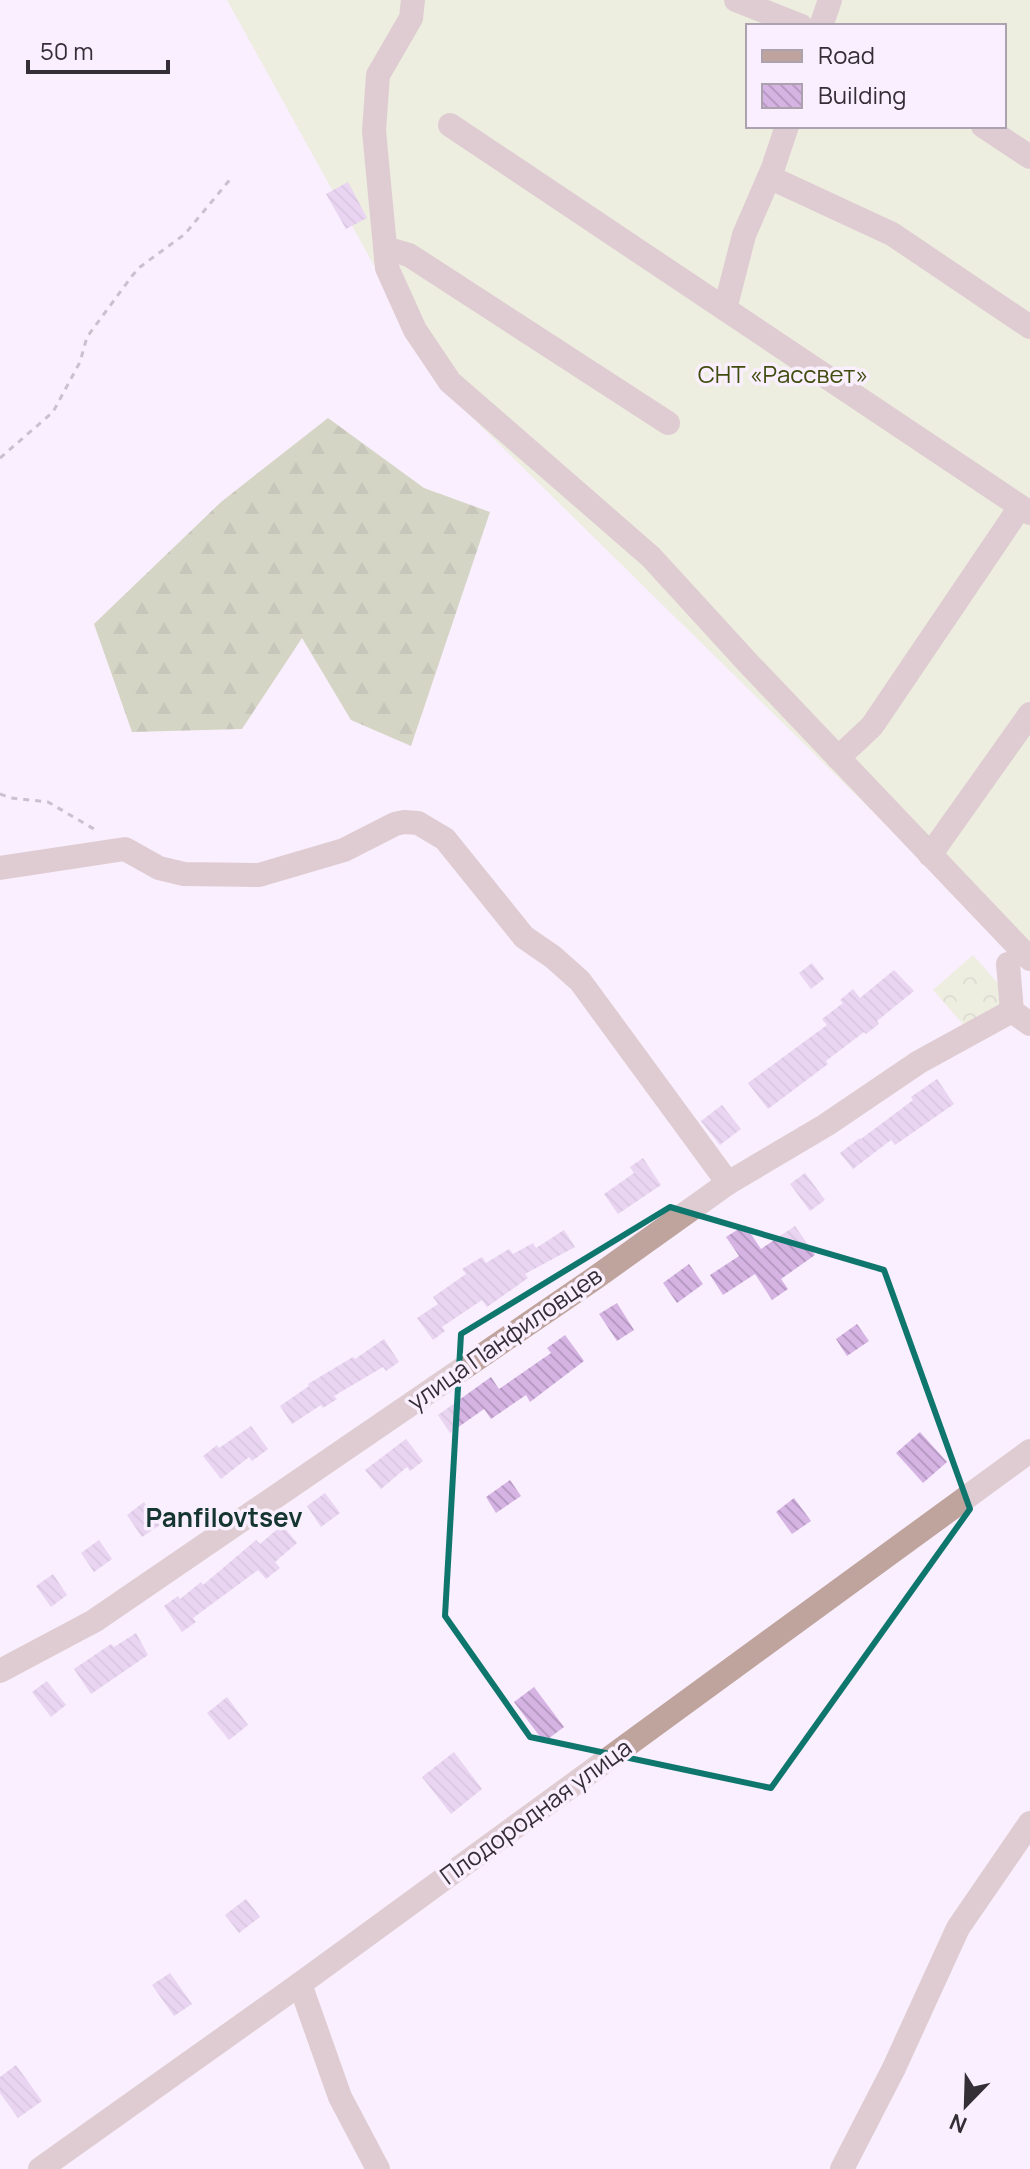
<svg xmlns="http://www.w3.org/2000/svg" width="1030" height="2169" font-family="Manrope,sans-serif">
  <defs>
    <pattern id="forest-firs" width="22" height="20" patternUnits="userSpaceOnUse" patternTransform="scale(2)"><rect width="22" height="20" fill="#a6b67f"/><path d="M5 1l3.5 6h-7zM16 11l3.5 6h-7z" fill="#889469"/></pattern>
    <pattern id="park-crowns" width="20" height="18" patternUnits="userSpaceOnUse" patternTransform="scale(2)"><rect width="20" height="18" fill="#ddeabd"/><path d="M2 6a3 3 0 1 1 6 0M12 15a3 3 0 1 1 6 0" fill="none" stroke="#bec9a3"/></pattern>
    <pattern id="building-back-hatch" width="6" height="6" patternUnits="userSpaceOnUse" patternTransform="scale(2)"><rect width="6" height="6" fill="#d5b3e3"/><path d="M-1 5l2 2M0 0l6 6M5-1l2 2" fill="none" stroke="#b79ac3"/></pattern>
  </defs>
  <rect width="100%" height="100%" fill="#faeffe"/>
  <polygon fill="url(#forest-firs)" points="328,418 424,488 490,512 411,746 351,720 302,638 242,729 132,732 94,624 221,502"/>
  <polygon fill="url(#park-crowns)" points="973,955 1009,996 969,1031 933,990"/>
  <path fill="#ddeabd" fill-rule="evenodd" d="M227,0H1030V966L442,388ZM748,26H1004V126H748Z"/>
  <g fill="url(#building-back-hatch)">
    <polygon points="348,182 367,218 346,229 326,194"/>
    <polygon points="812,963 824,979 811,989 799,973"/>
    <polygon points="894,970 914,991 877,1021 879,1024 866,1034 864,1032 826,1061 828,1064 768,1109 748,1083 827,1025 822,1019 843,1003 840,1000 853,989 860,998"/>
    <polygon points="937,1079 954,1104 895,1145 891,1140 853,1169 840,1153 860,1138 861,1139 913,1100 911,1097"/>
    <polygon points="722,1105 741,1129 720,1145 701,1121"/>
    <polygon points="643,1158 661,1185 618,1214 604,1194 634,1173 630,1167"/>
    <polygon points="805,1173 825,1200 810,1211 790,1184"/>
    <polygon points="745,1225 761,1249 795,1226 815,1255 781,1279 788,1289 772,1300 755,1274 723,1295 710,1275 739,1256 726,1237"/>
    <polygon points="564,1230 575,1247 525,1274 528,1278 487,1307 482,1300 442,1327 445,1331 433,1340 417,1318 438,1304 433,1297 466,1274 462,1269 482,1257 486,1263 509,1249 513,1254 533,1243 536,1248"/>
    <polygon points="689,1264 703,1284 677,1303 663,1283"/>
    <polygon points="617,1303 634,1330 617,1341 599,1314"/>
    <polygon points="857,1324 869,1341 847,1356 836,1339"/>
    <polygon points="565,1335 584,1361 530,1402 526,1395 491,1419 484,1409 450,1433 438,1415 491,1377 499,1389 551,1353 547,1348"/>
    <polygon points="384,1339 399,1362 386,1371 383,1367 334,1396 337,1399 323,1408 321,1405 292,1424 280,1406 309,1386 308,1384 353,1357 355,1359"/>
    <polygon points="251,1426 268,1449 252,1461 249,1457 221,1479 203,1456 217,1445 219,1448"/>
    <polygon points="920,1432 947,1462 923,1483 896,1453"/>
    <polygon points="406,1439 423,1461 410,1471 407,1467 381,1489 365,1470"/>
    <polygon points="510,1480 521,1496 496,1513 486,1497"/>
    <polygon points="325,1493 340,1513 321,1527 307,1506"/>
    <polygon points="794,1498 811,1521 792,1534 776,1512"/>
    <polygon points="144,1502 160,1525 142,1537 127,1515"/>
    <polygon points="282,1525 297,1543 275,1562 280,1568 266,1579 258,1570 193,1618 196,1622 182,1632 164,1606 178,1596 180,1599 201,1582 203,1585 256,1540 260,1544"/>
    <polygon points="99,1540 112,1559 94,1572 81,1553"/>
    <polygon points="53,1574 67,1595 51,1607 36,1586"/>
    <polygon points="136,1633 148,1655 91,1694 74,1669 111,1644 114,1647"/>
    <polygon points="47,1681 66,1705 51,1717 32,1692"/>
    <polygon points="534,1687 564,1727 544,1742 514,1702"/>
    <polygon points="227,1697 248,1725 229,1740 207,1713"/>
    <polygon points="454,1752 482,1789 451,1814 422,1777"/>
    <polygon points="246,1899 260,1917 239,1933 225,1915"/>
    <polygon points="170,1973 192,2004 174,2016 152,1985"/>
    <polygon points="16,2065 42,2101 18,2118 0,2093 0,2077"/>
  </g>
  <g fill="none" stroke-linecap="round" stroke-linejoin="round">
    <g stroke="#928a95" stroke-width="3" stroke-dasharray="6 6" stroke-linecap="butt">
      <polyline points="0,458 53,412 80,362 87,337 132,276 140,267 185,234 232,177"/>
      <polyline points="0,794 11,798 48,802 99,832"/>
    </g>
    <g stroke="#bfa39d" stroke-width="24">
      <polyline points="413,0 411,18 378,75 374,131 387,268 415,330 450,382 651,557 748,663 1030,959"/>
      <polyline points="736,0 801,26"/>
      <polyline points="821,26 830,0"/>
      <polyline points="450,125 1030,513"/>
      <polyline points="983,126 1030,157"/>
      <polyline points="769,177 892,234 1030,327"/>
      <polyline points="385,248 409,255 668,423"/>
      <polyline points="725,309 744,235 773,168 787,126"/>
      <polyline points="838,758 872,726 1020,507"/>
      <polyline points="930,855 1030,714"/>
      <polyline points="0,868 125,849 159,868 184,874 259,875 344,850 395,824 404,822 418,823 445,839 524,937 553,957 580,981 728,1183"/>
      <polyline points="1008,964 1012,1011 1030,1024"/>
      <polyline points="0,1671 94,1621 595,1278 728,1183 826,1125 919,1062 1012,1011"/>
      <polyline points="300,1984 340,2097 378,2169"/>
      <polyline points="40,2169 300,1984 1030,1451"/>
      <polyline points="842,2169 894,2068 958,1928 1030,1823"/>
    </g>
  </g>
  <path d="M0 0H1030V2169H0ZM670,1207L884,1270L970,1509L771,1788L530,1737L445,1616L461,1334Z" fill="#faeffe" fill-opacity=".55" fill-rule="evenodd"/>
  <path fill="none" stroke="#0f766e" stroke-width="6" stroke-linejoin="round" d="M670,1207L884,1270L970,1509L771,1788L530,1737L445,1616L461,1334Z"/>
  <g text-anchor="middle" stroke-width="7" stroke-linejoin="round" paint-order="stroke">
    <g font-size="24" fill="#404d0f" stroke="#faeffe">
      <text x="783" y="383">СНТ «Рассвет»</text>
    </g>
    <g font-size="24" fill="#342e37" stroke="#faeffe">
      <text transform="translate(505 1339) rotate(-35)" y="8">улица Панфиловцев</text>
      <text transform="translate(536 1812) rotate(-36)" y="8">Плодородная улица</text>
    </g>
    <g font-size="26" font-weight="bold" fill="#143530" stroke="#faeffe">
      <text x="224" y="1527">Panfilovtsev</text>
    </g>
  </g>
  <rect x="746" y="24" width="260" height="104" fill="#faeffe" stroke="#aba2ae" stroke-width="2"/>
  <rect x="762" y="50" width="40" height="12" fill="#bfa39d" stroke="#aba2ae" stroke-width="2"/>
  <text x="818" y="64" font-size="24" fill="#342e37">Road</text>
  <rect x="762" y="84" width="40" height="24" fill="url(#building-back-hatch)" stroke="#aba2ae" stroke-width="2"/>
  <text x="818" y="104" font-size="24" fill="#342e37">Building</text>
  <g transform="translate(966 2105) rotate(203)" stroke="#faeffe" stroke-width="6" paint-order="stroke">
  <path d="M0-6L14 30L0 20L-14 30Z" fill="#342e37"/>
  <text y="-12" font-size="22" font-weight="bold" text-anchor="middle" fill="#342e37">N</text>
  </g>
  <path d="M28 60v12h140v-12" fill="none" stroke="#342e37" stroke-width="4"/>
  <text x="40" y="60" font-size="24" fill="#342e37" stroke="#faeffe" stroke-width="6" paint-order="stroke">50 m</text>
</svg>
